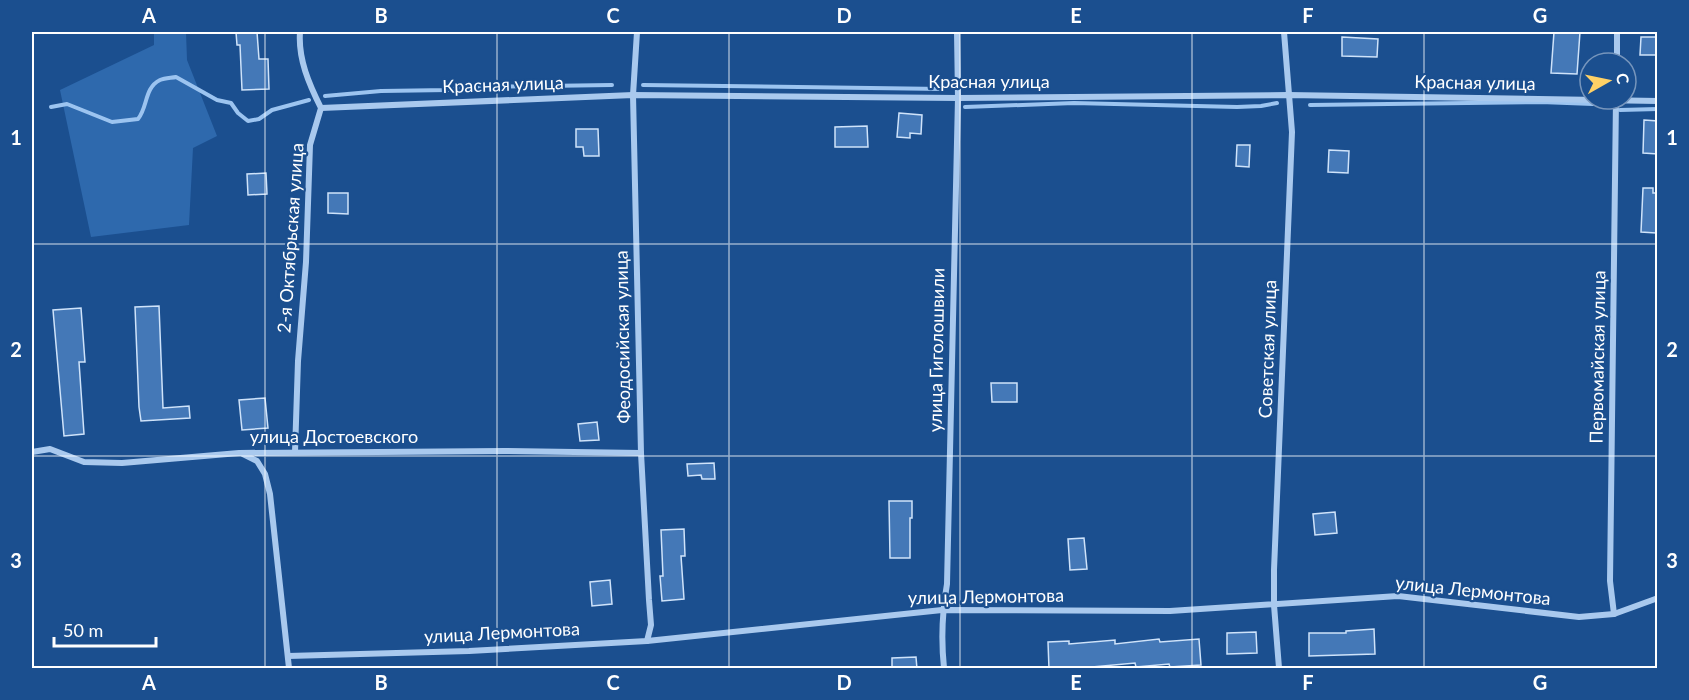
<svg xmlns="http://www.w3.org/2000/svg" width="1689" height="700" font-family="Lato,sans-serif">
  <rect width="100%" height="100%" fill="#1b4f8f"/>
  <polygon fill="#2e69ad" points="154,32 186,32 187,60 217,136 193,148 189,225 91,237 60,90 154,45"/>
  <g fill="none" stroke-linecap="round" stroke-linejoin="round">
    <g stroke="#9cc4f0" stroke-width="4">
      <polyline points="643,85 943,89"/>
      <polyline points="325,96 381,91 448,90 464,87 612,85"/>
      <polyline points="1310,105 1541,102 1593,104"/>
      <path d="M51,107L67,104L112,122L138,119C148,107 144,88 160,80C165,78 171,78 176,77L217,100L231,103L238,113L248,121L259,119L272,110L309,100"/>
      <polyline points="965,107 1074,103 1237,107 1261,106 1277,103"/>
      <polyline points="1620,110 1658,109"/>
    </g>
  </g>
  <g fill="#4478b7" stroke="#cfe3fa" stroke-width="1.5">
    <polygon points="236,32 257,32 259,59 268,59 269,89 242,90 240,45 237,45"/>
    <polygon points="1554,32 1580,32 1577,74 1551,73"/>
    <polygon points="1342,37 1378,39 1377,57 1342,56"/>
    <polygon points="1641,37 1658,37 1658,55 1640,55"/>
    <polygon points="899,113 922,115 921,134 910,133 910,138 897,137"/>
    <polygon points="1644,120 1658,121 1658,154 1643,153"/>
    <polygon points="867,126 868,147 835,147 835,127"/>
    <polygon points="576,129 598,129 599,156 584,156 583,147 576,147"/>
    <polygon points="1237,145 1250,145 1249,167 1236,166"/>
    <polygon points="1329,150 1349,151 1348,173 1328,172"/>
    <polygon points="266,173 267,194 248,195 247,174"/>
    <polygon points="1643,188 1653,188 1653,193 1657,193 1656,233 1641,232"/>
    <polygon points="328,193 348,193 348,214 328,213"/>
    <polygon points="159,306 163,408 189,406 190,418 141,421 139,407 135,307"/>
    <polygon points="81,308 85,362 79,362 84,434 64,436 53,310"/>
    <polygon points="991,383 1017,383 1017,402 992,402"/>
    <polygon points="265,398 268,428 242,430 239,400"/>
    <polygon points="597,422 599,440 580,441 578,424"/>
    <polygon points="714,463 715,479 702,479 701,475 688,476 687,464"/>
    <polygon points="889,501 912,501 912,518 910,518 910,558 890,558"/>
    <polygon points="1335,512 1337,533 1315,535 1313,514"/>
    <polygon points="684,529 685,556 681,556 684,599 662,601 660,576 663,576 661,530"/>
    <polygon points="1084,538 1087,569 1070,570 1068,539"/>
    <polygon points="610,580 612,604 592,606 590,582"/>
    <polygon points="1374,629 1375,654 1309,656 1309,633 1346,633 1346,631"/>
    <polygon points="1256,632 1257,653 1227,654 1227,633"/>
    <polygon points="1159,639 1160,642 1199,639 1201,665 1170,667 1169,664 1136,667 1135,663 1070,669 1049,669 1048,642 1069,641 1069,644 1115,640 1115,644"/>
    <polygon points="916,657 917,669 892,669 892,658"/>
  </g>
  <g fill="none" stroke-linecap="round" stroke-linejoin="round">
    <g stroke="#a9c9ee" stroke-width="6">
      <polyline points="637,32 633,95 641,453 649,600 651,625 647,641"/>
      <polyline points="1617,63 1617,32"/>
      <polyline points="321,108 633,95 958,98 1288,95 1658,101"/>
      <polyline points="32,452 50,449 84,462 122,463 239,453 503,451 641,453"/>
      <path d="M295,452L298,361L306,262L310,145L321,108C309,84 298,59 300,32"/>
      <polyline points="243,454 257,461 265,474 270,494 289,668"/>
      <polyline points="1614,614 1610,581 1616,99"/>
      <polyline points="288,656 469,651 647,641 942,610 1170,611 1398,596 1579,617 1614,614 1658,598"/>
      <path d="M944,668C941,640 942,613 947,584L958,98L957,32"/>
      <polyline points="1279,668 1274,605 1274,570 1292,132 1284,32"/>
    </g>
  </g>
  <path fill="none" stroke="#fff" stroke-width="1.5" stroke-opacity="0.55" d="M265,32V668M497,32V668M729,32V668M960,32V668M1192,32V668M1424,32V668M32,244H1658M32,456H1658"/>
  <g text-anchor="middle" stroke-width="4.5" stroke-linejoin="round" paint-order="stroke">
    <g font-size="18" fill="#fff" stroke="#1b4f8f">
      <text x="989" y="88">Красная улица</text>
      <text transform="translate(1475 83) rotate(1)" y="6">Красная улица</text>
      <text transform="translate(503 85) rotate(-2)" y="6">Красная улица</text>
      <text transform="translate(291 238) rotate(-86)" y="6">2-я Октябрьская улица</text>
      <text transform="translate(623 337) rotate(-91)" y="6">Феодосийская улица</text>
      <text transform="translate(1268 349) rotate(-88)" y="6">Советская улица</text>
      <text transform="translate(937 350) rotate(-89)" y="6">улица Гиголошвили</text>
      <text transform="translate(1598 357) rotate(-89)" y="6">Первомайская улица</text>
      <text x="334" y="443">улица Достоевского</text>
      <text transform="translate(1473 591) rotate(6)" y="6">улица Лермонтова</text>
      <text transform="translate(986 597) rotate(-1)" y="6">улица Лермонтова</text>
      <text transform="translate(502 633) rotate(-3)" y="6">улица Лермонтова</text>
    </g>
  </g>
  <rect width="1689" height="700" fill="none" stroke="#1b4f8f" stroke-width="66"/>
  <g transform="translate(1608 81) rotate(81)"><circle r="28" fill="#1b4f8f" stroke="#7695bc" stroke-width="1.5"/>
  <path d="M0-4.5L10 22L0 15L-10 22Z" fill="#ffd166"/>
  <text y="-9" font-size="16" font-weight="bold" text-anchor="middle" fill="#ffffff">С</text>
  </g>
  <path d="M54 637v9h102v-9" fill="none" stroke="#ffffff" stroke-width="3"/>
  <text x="63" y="637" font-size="18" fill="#ffffff" stroke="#1b4f8f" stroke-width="4.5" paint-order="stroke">50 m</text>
  <rect x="33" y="33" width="1623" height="634" fill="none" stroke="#fff" stroke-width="2"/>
  <g font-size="20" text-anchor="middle" font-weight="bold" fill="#fff">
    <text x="149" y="23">A</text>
    <text x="381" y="23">B</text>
    <text x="613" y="23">C</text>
    <text x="844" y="23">D</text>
    <text x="1076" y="23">E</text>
    <text x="1308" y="23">F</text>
    <text x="1540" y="23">G</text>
    <text x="16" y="145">1</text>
    <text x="1672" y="145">1</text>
    <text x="16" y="357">2</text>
    <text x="1672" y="357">2</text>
    <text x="16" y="568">3</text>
    <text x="1672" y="568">3</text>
    <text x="149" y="690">A</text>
    <text x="381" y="690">B</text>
    <text x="613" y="690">C</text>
    <text x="844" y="690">D</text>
    <text x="1076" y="690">E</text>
    <text x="1308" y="690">F</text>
    <text x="1540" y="690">G</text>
  </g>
</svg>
